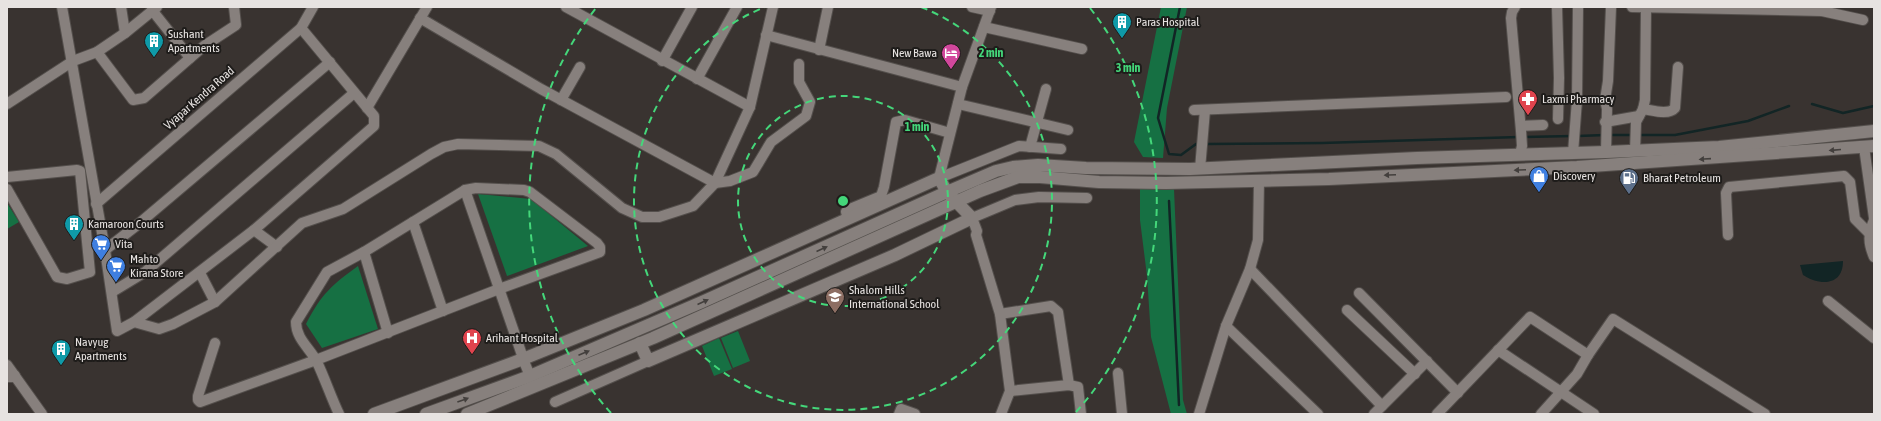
<svg xmlns="http://www.w3.org/2000/svg" width="1881" height="421" font-family="'Asap Condensed',sans-serif">
  <rect width="100%" height="100%" fill="#393330"/>
  <g fill="#167043">
    <polygon points="1161,7 1187,7 1167,108 1163,158 1143,157 1134,142"/>
    <polygon points="1140,189 1174,189 1183,400 1187,414 1171,414 1151,337 1147,276 1140,220"/>
    <polygon points="478,194 531,199 588,246 507,276"/>
    <polygon points="7,203 19,222 7,229"/>
    <path d="M358,266L378,329L322,348L306,324C321,294 332,285 358,266Z"/>
    <polygon points="738,331 750,361 733,368 721,338"/>
    <polygon points="719,338 732,369 714,376 702,346"/>
  </g>
  <path fill="#122525" d="M1843,261C1843,286 1820,286 1803,275L1800,265Z"/>
  <g fill="none" stroke-linecap="round" stroke-linejoin="round">
    <g stroke="#122525" stroke-width="2.5">
      <polyline points="1180,7 1158,118 1169,154 1181,155 1196,144 1199,144"/>
      <polyline points="1812,104 1843,113 1874,106"/>
      <polyline points="1610,135 1633,135"/>
      <polyline points="1638,135 1675,135 1748,121 1789,106"/>
      <polyline points="1578,136 1605,135"/>
      <polyline points="1524,137 1573,136"/>
      <polyline points="1206,144 1322,143 1519,137"/>
      <polyline points="1169,201 1179,405"/>
    </g>
    <g stroke="#544f4c" stroke-width="12">
      <g id="street">
        <polyline points="62,7 105,250 117,331 134,322 254,230 374,126 374,116 301,28"/>
        <polyline points="121,7 125,33"/>
        <polyline points="566,7 750,107"/>
        <polyline points="972,7 990,11"/>
        <polyline points="1515,7 1512,12 1511,18 1521,131 1522,146 1520,154"/>
        <polyline points="1557,7 1559,78 1558,119"/>
        <polyline points="1632,7 1822,11 1863,20"/>
        <polyline points="152,10 190,58"/>
        <polyline points="420,18 541,89 715,183 730,181 753,172 771,142 806,116 810,102 799,82 799,64"/>
        <polyline points="984,27 1082,49"/>
        <polyline points="766,35 962,87"/>
        <polyline points="819,50 828,7"/>
        <polyline points="97,52 133,100 144,98 204,46 236,25 234,7"/>
        <polyline points="662,61 692,7"/>
        <polyline points="697,79 737,7"/>
        <polyline points="561,100 580,67"/>
        <polyline points="7,104 73,61 97,52 125,33 157,7"/>
        <polyline points="958,104 1068,130"/>
        <polyline points="367,108 427,7"/>
        <path d="M1643,109C1652,110 1668,116 1675,108L1678,67"/>
        <polyline points="1194,110 1506,97"/>
        <polyline points="1605,122 1639,116"/>
        <polyline points="1521,126 1543,125"/>
        <polyline points="1030,147 1046,89"/>
        <polyline points="1864,147 1874,218"/>
        <polyline points="1635,151 1636,122 1643,109 1645,100 1646,8"/>
        <polyline points="1606,152 1607,109 1605,100 1608,81 1611,7"/>
        <polyline points="1573,153 1577,100 1578,7"/>
        <polyline points="1200,169 1205,110"/>
        <polyline points="7,177 77,170 80,171 90,272 67,279 57,277 7,189"/>
        <polyline points="939,178 962,87 991,7"/>
        <polyline points="939,178 1019,146 1061,149"/>
        <polyline points="465,190 522,355"/>
        <polyline points="96,204 301,28 313,7"/>
        <polyline points="848,219 846,212 852,208 881,196 884,187 896,122 905,120 950,133"/>
        <path d="M1874,220C1868,234 1868,243 1874,257"/>
        <polyline points="413,222 443,311"/>
        <polyline points="254,230 277,247"/>
        <polyline points="1728,235 1726,193 1729,187 1844,176 1850,182 1855,219 1869,233"/>
        <polyline points="105,250 136,226 330,62"/>
        <polyline points="364,252 388,333"/>
        <polyline points="1250,269 1382,406"/>
        <polyline points="200,273 215,302"/>
        <polyline points="112,292 145,272 354,93"/>
        <polyline points="1359,293 1458,393"/>
        <polyline points="1828,301 1874,338"/>
        <polyline points="1347,310 1415,374"/>
        <polyline points="1000,314 1051,306 1058,312 1069,385"/>
        <polyline points="134,322 159,329 173,324 215,302 302,223 343,209 431,154 444,147 458,144 539,146 556,154 622,208 642,217 659,217 693,206 715,183 750,107 773,7"/>
        <polyline points="1226,326 1318,414"/>
        <path d="M215,343L198,396V400L200,402L316,360L499,289L600,252V247L597,243L530,192L524,190L476,188L465,190L364,252L327,272L296,322C296,339 310,348 317,362C325,379 331,397 339,414"/>
        <polyline points="1498,350 1594,414"/>
        <polyline points="523,359 530,376"/>
        <polyline points="7,365 42,414"/>
        <polyline points="1118,373 1122,414"/>
        <polyline points="1010,391 1069,385 1078,387 1081,414"/>
        <polyline points="555,402 648,361"/>
        <polyline points="899,414 901,409 915,414"/>
        <polyline points="1001,414 1010,391 1000,314 976,235 977,231 972,218 1015,200 1039,197 1087,198"/>
        <polyline points="1199,414 1226,326 1250,269 1258,240 1259,180"/>
        <polyline points="1374,414 1427,361"/>
        <polyline points="1437,414 1530,317 1588,355"/>
        <polyline points="1541,414 1577,374 1588,355 1613,319 1765,414"/>
      </g>
    </g>
    <g stroke="#544f4c" stroke-width="14">
      <g id="secondary">
        <polyline points="7,376 14,376"/>
        <polyline points="374,414 523,359 644,310 939,178 947,192 972,218 895,255 648,361 640,343"/>
        <polyline points="426,414 530,376 702,302 947,192 996,171 1013,167 1038,165 1086,168 1190,169 1417,158 1606,152 1719,147 1874,131"/>
        <polyline points="467,414 653,338 980,191 1018,177 1040,177 1099,182 1166,183 1329,179 1577,167 1874,146"/>
      </g>
    </g>
    <use href="#street" stroke="#87807d" stroke-width="10"/>
    <use href="#secondary" stroke="#87807d" stroke-width="12"/>
  </g>
  <defs><path id="oneway-solid" d="M-6-.8H1V-3.2L6.5 0L1 3.2V.8H-6Z"/></defs>
  <g fill="#433f3d">
    <use href="#oneway-solid" transform="translate(1835 150) rotate(175)"/>
    <use href="#oneway-solid" transform="translate(1705 159) rotate(176)"/>
    <use href="#oneway-solid" transform="translate(1520 170) rotate(178)"/>
    <use href="#oneway-solid" transform="translate(1390 175) rotate(177)"/>
    <use href="#oneway-solid" transform="translate(822 249) rotate(-24)"/>
    <use href="#oneway-solid" transform="translate(703 302) rotate(-24)"/>
    <use href="#oneway-solid" transform="translate(584 353) rotate(-23)"/>
    <use href="#oneway-solid" transform="translate(463 400) rotate(-20)"/>
  </g>
  <g fill="none" stroke="#44d77a" stroke-width="2" stroke-dasharray="7 5">
    <circle cx="843" cy="201" r="105"/>
    <path d="M921 7A209 209 0 1 1 765 7"/>
    <path d="M611 413A314 314 0 0 1 596 8M1090 8A314 314 0 0 1 1075 413"/>
  </g>
  <defs>
    <g id="building-pin" transform="scale(1)"><path d="M0 17L-7.5 6A9.5 9.5 0 1 1 7.5 6Z" fill="#0f9aa8" stroke="#1e1c1a"/><path d="M-4-6H4V6H1V3H-1V6H-4ZM-2.5-4.3h1.7v1.8h-1.7ZM.8-4.3h1.7v1.8H.8ZM-2.5-1h1.7V.8h-1.7ZM.8-1h1.7V.8H.8Z" fill="#fff"/></g>
    <g id="hotel-pin" transform="scale(1)"><path d="M0 17L-7.5 6A9.5 9.5 0 1 1 7.5 6Z" fill="#d1479c" stroke="#1e1c1a"/><path d="M-6-4.5h1.5V1H6V5H4.5V3h-9V5H-6ZM-4 0a1.8 1.8 0 1 1 3.6 0ZM.5 0V-2.5h3Q6-2.5 6 0Z" fill="#fff"/></g>
    <g id="pharmacy-pin" transform="scale(1)"><path d="M0 17L-7.5 6A9.5 9.5 0 1 1 7.5 6Z" fill="#e0444e" stroke="#1e1c1a"/><path d="M-2-6h4v4h4v4h-4v4h-4v-4h-4v-4h4Z" fill="#fff"/></g>
    <g id="shop-pin" transform="scale(1)"><path d="M0 17L-7.5 6A9.5 9.5 0 1 1 7.5 6Z" fill="#3f7fe0" stroke="#1e1c1a"/><path d="M-5-2.5h2.3a2.7 3.5 0 0 1 5.4 0H5L5.5 6h-11ZM-1.5-2.5h3a1.5 2.3 0 0 0-3 0Z" fill="#fff"/></g>
    <g id="fuel-pin" transform="scale(1)"><path d="M0 17L-7.5 6A9.5 9.5 0 1 1 7.5 6Z" fill="#5c6f8a" stroke="#1e1c1a"/><path d="M-5.5-6h7V0h2V4h1.3V-2.5L3-4.5l.8-.8L6-3V5H2.5V1h-1V6h-7ZM-4.2-4.7v3.2H.2V-4.7Z" fill="#fff"/></g>
    <g id="supermarket-pin" transform="scale(1)"><path d="M0 17L-7.5 6A9.5 9.5 0 1 1 7.5 6Z" fill="#3f7fe0" stroke="#1e1c1a"/><path d="M-6-5.5h2.5l.6 2H6L4.5 2H-2.5L-4.4-4H-6ZM-1.5 3.2a1.3 1.3 0 1 0 .1 0ZM3 3.2a1.3 1.3 0 1 0 .1 0Z" fill="#fff"/></g>
    <g id="school-pin" transform="scale(1)"><path d="M0 17L-7.5 6A9.5 9.5 0 1 1 7.5 6Z" fill="#8d6e63" stroke="#1e1c1a"/><path d="M0-5L7-2L0 1L-7-2ZM-4 1L0 2.5L4 1V4Q0 6-4 4Z" fill="#fff"/></g>
    <g id="hospital-pin" transform="scale(1)"><path d="M0 17L-7.5 6A9.5 9.5 0 1 1 7.5 6Z" fill="#e0444e" stroke="#1e1c1a"/><path d="M-5-5h3v3.5h4V-5h3V5h-3V1.5h-4V5h-3Z" fill="#fff"/></g>
  </defs>
  <g fill-rule="evenodd">
    <use href="#building-pin" x="1122" y="22"/>
    <use href="#building-pin" x="154" y="41"/>
    <use href="#hotel-pin" x="951" y="53"/>
    <use href="#pharmacy-pin" x="1528" y="99"/>
    <use href="#shop-pin" x="1539" y="176"/>
    <use href="#fuel-pin" x="1629" y="178"/>
    <use href="#building-pin" x="74" y="224"/>
    <use href="#supermarket-pin" x="101" y="244"/>
    <use href="#supermarket-pin" x="116" y="266"/>
    <use href="#school-pin" x="835" y="297"/>
    <use href="#hospital-pin" x="472" y="338"/>
    <use href="#building-pin" x="61" y="349"/>
  </g>
  <g text-anchor="middle" stroke-width="4" stroke-linejoin="round" paint-order="stroke">
    <g font-size="12" fill="#e7e3e1" stroke="#1e1c1a" text-anchor="start">
      <text x="1136" y="26">Paras Hospital</text>
      <text x="168" y="38">Sushant<tspan x="168" dy="14">Apartments</tspan></text>
      <text x="937" y="57" text-anchor="end">New Bawa</text>
      <text x="1542" y="103">Laxmi Pharmacy</text>
      <text x="1553" y="180">Discovery</text>
      <text x="1643" y="182">Bharat Petroleum</text>
      <text x="88" y="228">Kamaroon Courts</text>
      <text x="115" y="248">Vita</text>
      <text x="130" y="263">Mahto<tspan x="130" dy="14">Kirana Store</tspan></text>
      <text x="849" y="294">Shalom Hills<tspan x="849" dy="14">International School</tspan></text>
      <text x="486" y="342">Arihant Hospital</text>
      <text x="75" y="346">Navyug<tspan x="75" dy="14">Apartments</tspan></text>
    </g>
    <g font-size="12" fill="#e7e3e1" stroke="#1e1c1a">
      <text transform="translate(199 98) rotate(-41)" y="4">Vyapar Kendra Road</text>
    </g>
  </g>
  <circle cx="843" cy="201" r="6" fill="#44d77a" stroke="#1e1c1a" stroke-width="2"/>
  <g font-size="12" text-anchor="middle" font-weight="bold" fill="#44d77a" stroke="#1e1c1a" stroke-width="4" stroke-linejoin="round" paint-order="stroke">
    <text x="991" y="57">2 min</text>
    <text x="1128" y="72">3 min</text>
    <text x="917" y="131">1 min</text>
  </g>
  <rect width="1881" height="421" fill="none" stroke="#e7e3e1" stroke-width="16"/>
</svg>
